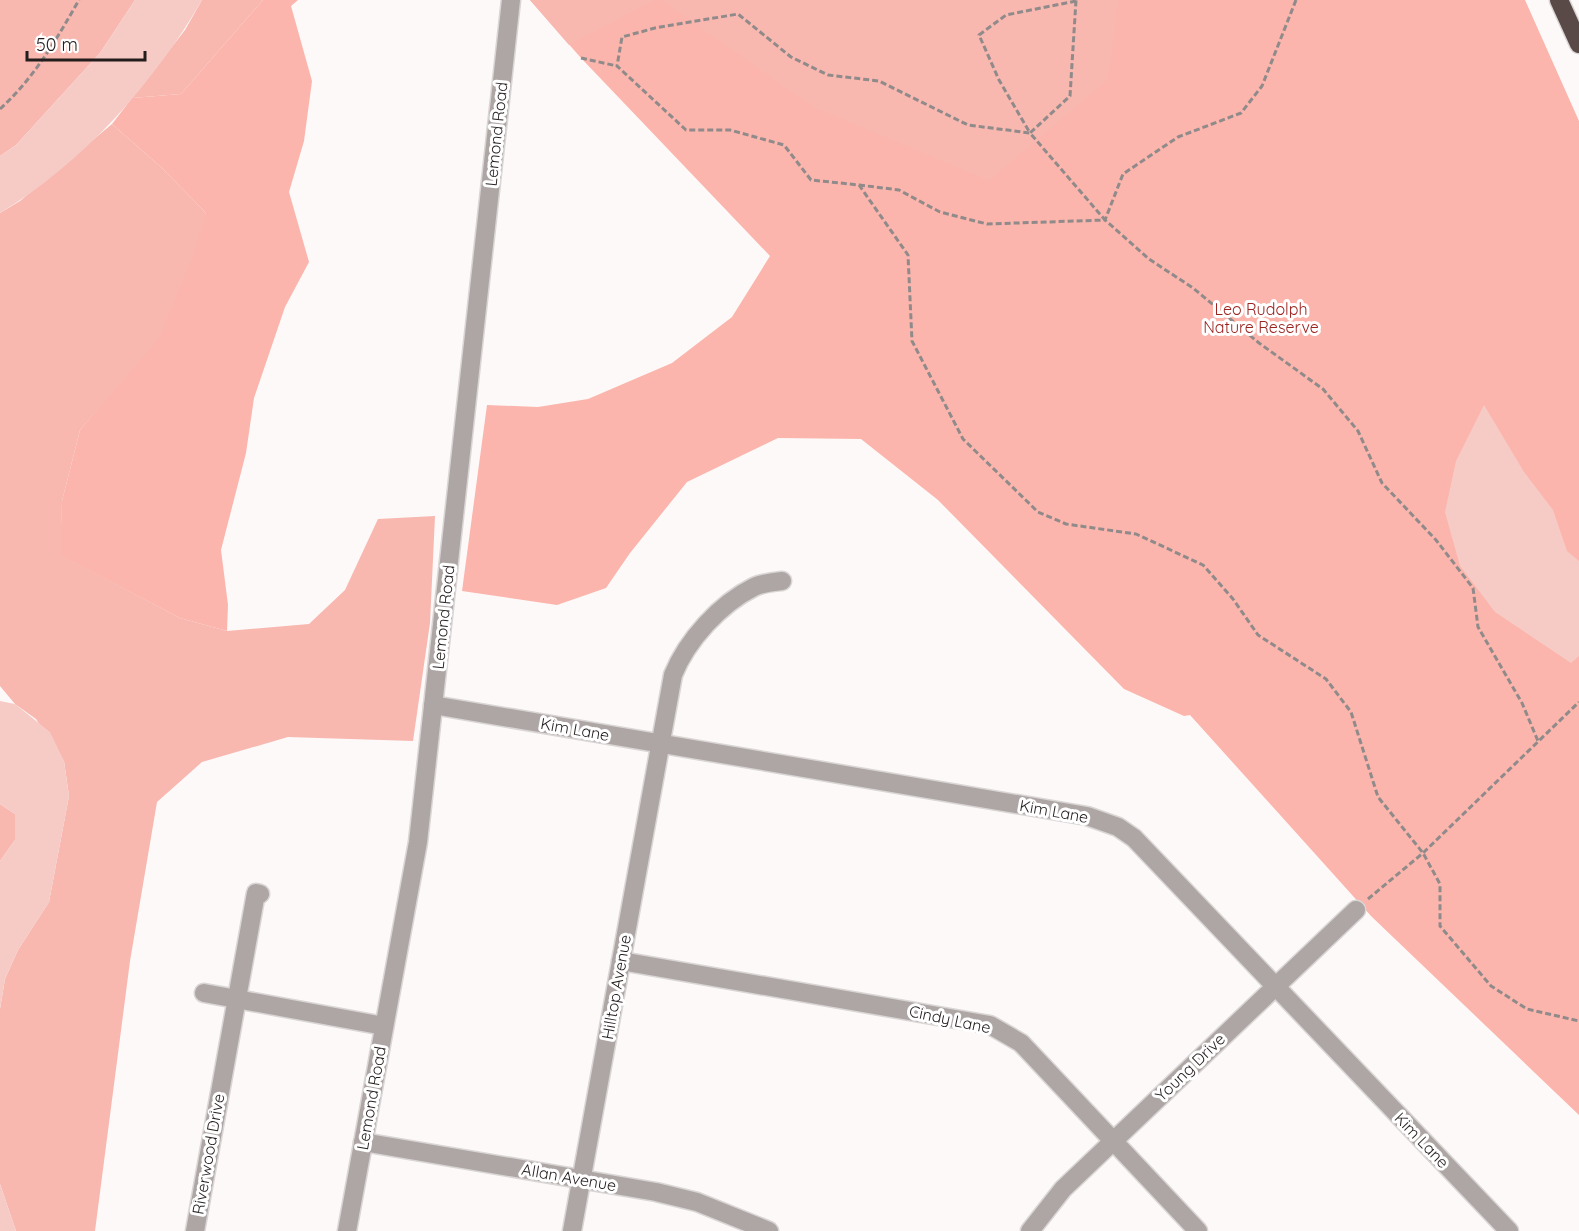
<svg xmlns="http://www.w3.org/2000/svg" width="1579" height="1231" font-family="Quicksand,sans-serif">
  <rect width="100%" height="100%" fill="#fcf9f8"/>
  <g fill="#fbb5ac">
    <polygon points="263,0 298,0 291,6 312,81 304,141 289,192 309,262 285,307 254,398 246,453 221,550 228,605 227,631 180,618 60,555 62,501 80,430 118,385 206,213 162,168 112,124 132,98 181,94"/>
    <polygon points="530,0 1525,0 1579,121 1579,1115 1371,916 1190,715 1184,716 1124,689 938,500 861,439 778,438 687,482 630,553 606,588 557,605 462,591 487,405 538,407 588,399 672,363 732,317 770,256 581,58"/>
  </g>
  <g fill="#f8b7af">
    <polygon points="0,0 135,0 100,53 16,145 0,156"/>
    <polygon points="202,0 263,0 181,94 132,98 185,30"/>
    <polygon points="530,0 655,0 569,45"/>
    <polygon points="661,0 1119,0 1108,80 989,181 813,107"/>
    <polygon points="112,124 162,168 206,213 194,254 159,339 80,430 62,501 61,555 180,618 227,631 309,624 345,590 378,519 435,516 430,623 413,741 288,737 202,762 157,802 130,961 95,1231 16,1231 0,1184 0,1009 5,979 18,950 49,902 69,796 64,761 36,719 15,704 0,686 0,213 20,201"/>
    <polygon points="0,804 15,814 15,840 0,861"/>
  </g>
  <g fill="#f7cbc5">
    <path d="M135,0H202C154,83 83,163 0,213V156L16,145L100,53Z"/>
    <polygon points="1484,405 1524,472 1553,510 1567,551 1579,561 1579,656 1571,663 1495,612 1460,566 1445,512 1456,461"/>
    <polygon points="0,701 15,704 50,732 64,761 69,796 49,902 18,950 5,979 0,1009 0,861 15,840 15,814 0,804"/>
    <polygon points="0,1184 16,1231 0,1231"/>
  </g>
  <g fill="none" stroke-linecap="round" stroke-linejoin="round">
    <g stroke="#d9d6d5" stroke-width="21">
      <g id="minor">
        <polyline points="433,705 1087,816 1118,827 1134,838 1509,1231"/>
        <polyline points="621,961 990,1025 1021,1043 1198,1231"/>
        <polyline points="204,993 384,1026"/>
        <polyline points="363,1142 656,1192 697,1202 769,1231"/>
        <polyline points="195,1231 256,893 260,894"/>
        <polyline points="347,1231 418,842 511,0"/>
        <path d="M572,1231L673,675C687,640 720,604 754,587C762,583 773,582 782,581"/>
        <polyline points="1030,1231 1063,1189 1356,910"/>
      </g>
    </g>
    <g stroke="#d9d6d5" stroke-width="21">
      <polyline id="highway" points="1559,0 1579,44"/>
    </g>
    <g stroke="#908b8a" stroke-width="3" stroke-dasharray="6 3" stroke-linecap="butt">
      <polyline points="1296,0 1262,86 1241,113 1178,137 1123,174 1105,220 1149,259 1193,288 1259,343 1323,389 1358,431 1382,483 1436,540 1473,588 1478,627 1522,703 1538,741"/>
      <polyline points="1076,1 1006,15 979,35 999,80 1030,133 1070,96 1076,0"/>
      <polyline points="581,58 617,66"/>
      <path d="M0,109C35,77 56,40 79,0"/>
      <polyline points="859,185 899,190 940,212 987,224 1105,220 1030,133 968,125 879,81 828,75 791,57 738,14 655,28 622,37 617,66 686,130 730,130 784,145 811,180 859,185 908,255 912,341 963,439 1038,512 1066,524 1136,534 1203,565 1233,599 1258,635 1326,679 1351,712 1378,797 1423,853 1440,884 1440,926 1491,986 1527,1009 1579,1021"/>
      <polyline points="1368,899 1423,853 1579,702"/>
    </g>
    <use href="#minor" stroke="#aea6a5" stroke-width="18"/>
    <use href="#highway" stroke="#594a48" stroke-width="18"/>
  </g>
  <g text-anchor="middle" stroke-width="6" stroke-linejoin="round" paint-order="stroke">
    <g font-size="16" fill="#231d1c" stroke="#fff">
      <text transform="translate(496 134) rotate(-84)" y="6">Lemond Road</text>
      <text transform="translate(443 617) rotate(-84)" y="6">Lemond Road</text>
      <text transform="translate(575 729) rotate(10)" y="6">Kim Lane</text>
      <text transform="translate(1054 811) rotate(10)" y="6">Kim Lane</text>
      <text transform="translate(616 987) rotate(-80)" y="6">Hilltop Avenue</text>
      <text transform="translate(950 1019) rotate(12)" y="6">Cindy Lane</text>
      <text transform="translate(1190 1067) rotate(-44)" y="6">Young Drive</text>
      <text transform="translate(371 1098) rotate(-80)" y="6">Lemond Road</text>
      <text transform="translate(1422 1140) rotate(46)" y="6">Kim Lane</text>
      <text transform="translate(208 1154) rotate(-80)" y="6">Riverwood Drive</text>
      <text transform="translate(569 1177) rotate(10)" y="6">Allan Avenue</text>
    </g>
    <g font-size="16" fill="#9c221f" stroke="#fff">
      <text x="1261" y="315">Leo Rudolph<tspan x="1261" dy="18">Nature Reserve</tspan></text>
    </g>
  </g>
  <path d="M27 51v9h118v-9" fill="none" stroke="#231d1c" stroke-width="3"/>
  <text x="36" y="51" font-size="18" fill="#231d1c" stroke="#ffffff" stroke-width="4.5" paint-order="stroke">50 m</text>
</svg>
